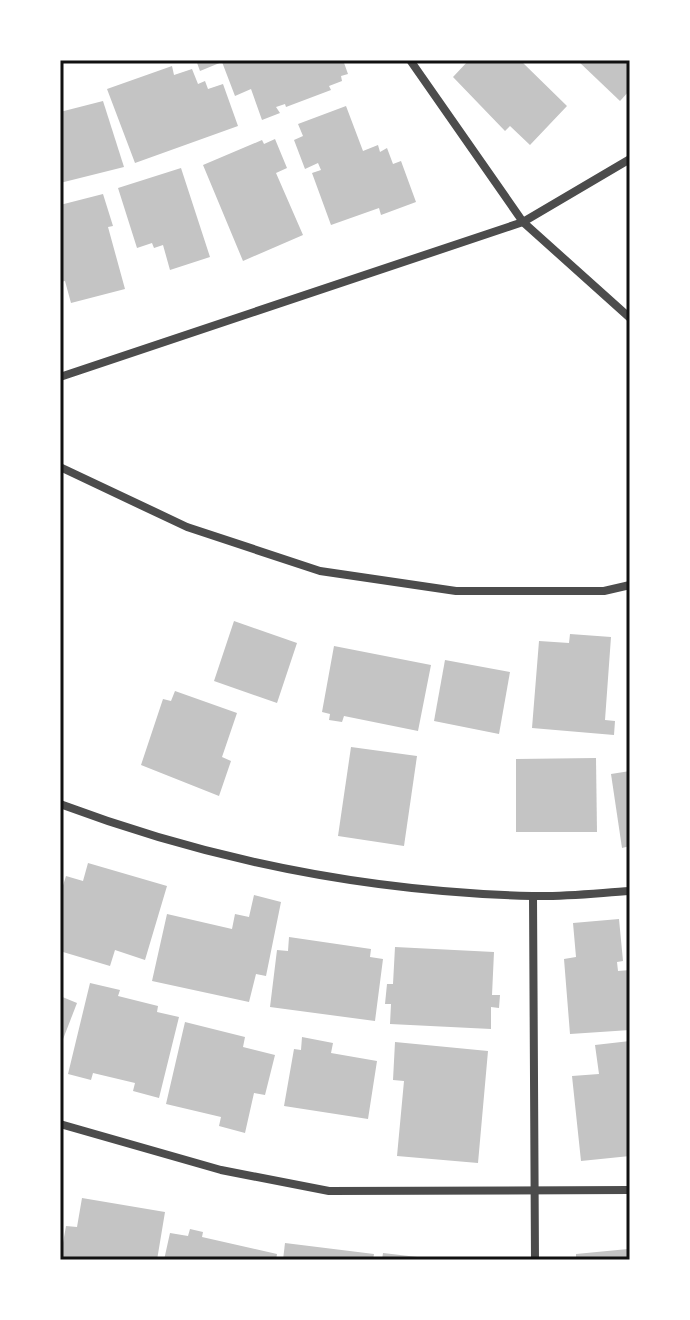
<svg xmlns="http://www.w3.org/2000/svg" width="690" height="1320" font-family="'DejaVu Sans',sans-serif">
  <rect width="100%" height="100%" fill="#fff"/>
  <g fill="#c4c4c4">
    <polygon points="196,60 343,60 348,74 341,76 342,81 329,86 331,90 286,107 285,104 276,107 280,113 262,120 251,89 235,96 222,62 200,71"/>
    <polygon points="469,60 520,60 567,106 530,145 510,126 505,131 453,77"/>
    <polygon points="577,60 630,60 630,90 620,101"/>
    <polygon points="172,66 174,75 192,69 198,84 205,81 208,89 223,84 238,126 135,163 107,89"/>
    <polygon points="103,101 124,167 60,183 60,112"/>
    <polygon points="346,106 363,151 378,145 380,152 387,148 393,164 401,161 416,202 381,215 379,208 331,225 312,173 321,170 318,163 305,169 294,140 303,136 298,124"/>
    <polygon points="275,139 287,168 276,173 303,235 243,261 203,165 262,140 264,144"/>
    <polygon points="181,168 210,257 170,270 163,245 154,248 152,243 137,248 118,188"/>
    <polygon points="103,194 113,226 108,227 125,289 71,303 65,281 60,282 60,205"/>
    <polygon points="234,621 297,643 277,703 214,681"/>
    <polygon points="570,634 611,637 605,720 615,721 614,735 532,728 539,641 569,643"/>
    <polygon points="334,646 431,665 418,731 344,716 342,722 329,720 330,714 322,712"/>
    <polygon points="445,660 510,672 499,734 434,721"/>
    <polygon points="175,691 237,713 222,757 231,761 219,796 141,765 163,699 171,701"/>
    <polygon points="351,747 417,756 404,846 338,836"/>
    <polygon points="596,758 597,832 516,832 516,759"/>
    <polygon points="630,771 630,846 622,848 611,774"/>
    <polygon points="88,863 167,886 145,960 115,950 110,966 63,952 60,895 66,876 83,881"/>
    <polygon points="254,895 281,902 266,976 256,974 249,1002 152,981 167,914 232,929 235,914 249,917"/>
    <polygon points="619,919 623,961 617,962 618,971 630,970 630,1030 570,1034 564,959 576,957 573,923"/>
    <polygon points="289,937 371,949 370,957 383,959 375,1021 270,1007 277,950 288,951"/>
    <polygon points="395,947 494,952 492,995 500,995 499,1008 491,1007 491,1029 390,1024 391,1004 385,1004 387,984 393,984"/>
    <polygon points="90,983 120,990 118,996 158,1006 157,1012 179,1017 159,1098 133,1091 135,1083 93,1073 91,1080 68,1074"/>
    <polygon points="60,996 77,1003 60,1047"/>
    <polygon points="185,1022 245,1037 243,1047 275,1055 265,1095 254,1093 245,1133 219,1126 221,1117 166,1104"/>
    <polygon points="302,1037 333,1043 331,1053 377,1061 368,1119 284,1106 294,1049 301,1050"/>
    <polygon points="630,1041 630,1156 581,1161 572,1076 599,1074 595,1045"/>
    <polygon points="395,1042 488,1051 478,1163 397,1156 404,1081 393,1080"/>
    <polygon points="82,1198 165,1212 157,1260 60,1260 66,1226 77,1227"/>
    <polygon points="190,1229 203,1232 202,1237 277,1254 276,1260 164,1260 170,1233 188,1236"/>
    <polygon points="285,1243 374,1254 373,1260 283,1260"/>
    <polygon points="628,1249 630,1260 576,1260 576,1254"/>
    <polygon points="383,1253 426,1258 425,1260 382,1260"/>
  </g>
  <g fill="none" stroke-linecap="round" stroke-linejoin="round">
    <g stroke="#4c4c4c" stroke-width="8">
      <polyline points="410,60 523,222 630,318"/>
      <polyline points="60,377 523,222 630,159"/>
      <polyline points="60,467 187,527 320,571 456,591 604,591 630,585"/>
      <path d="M60,804C212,861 370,892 532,896C564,897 598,893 630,891"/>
      <polyline points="533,896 535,1260"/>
      <polyline points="60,1124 221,1170 329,1191 630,1190"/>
    </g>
  </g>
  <rect width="690" height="1320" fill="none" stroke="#ffffff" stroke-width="124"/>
  <rect x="62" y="62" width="566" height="1196" fill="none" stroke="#111" stroke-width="3"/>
</svg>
